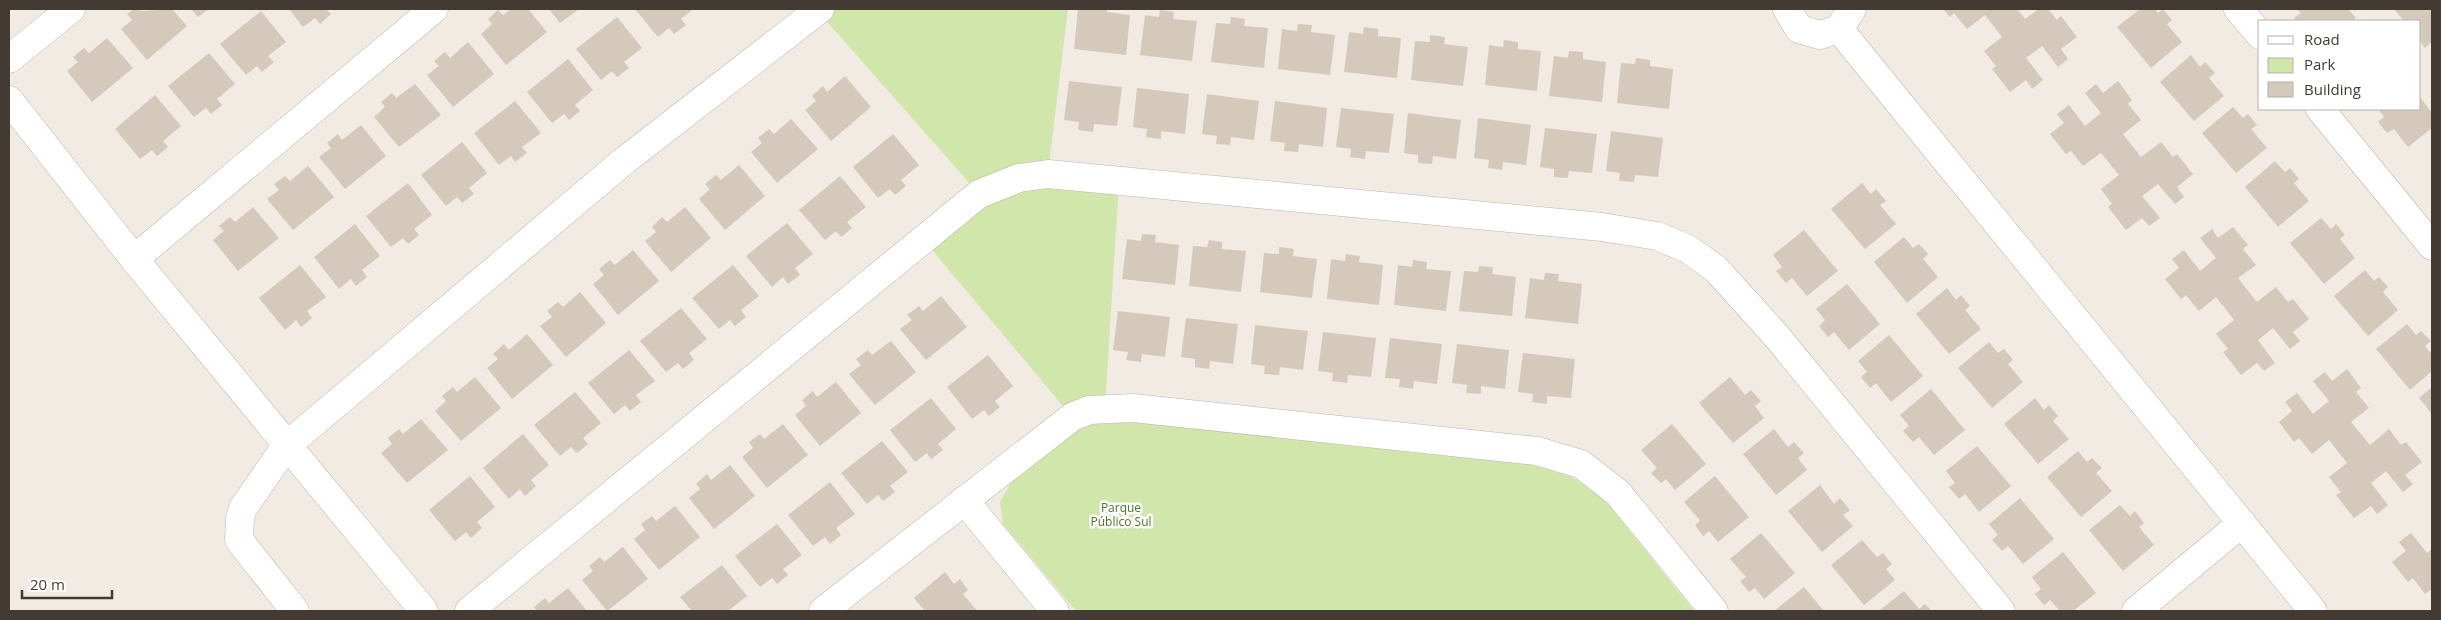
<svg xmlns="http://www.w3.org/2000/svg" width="2441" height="620" font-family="'Open Sans',sans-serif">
  <rect width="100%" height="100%" fill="#f1ebe3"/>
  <polygon fill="#d1e6ab" points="816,9 1068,9 1048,173 1119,181 1105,408 1529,464 1572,477 1603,498 1694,611 1076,611 1003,524 1000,502 1011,482 1072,417 923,239 979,194"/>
  <g fill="#d5c9bc">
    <polygon points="134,9 143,11 172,9 187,26 147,60 121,29 132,20 127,14"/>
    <polygon points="191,9 209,9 198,17"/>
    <polygon points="289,9 326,9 331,14 320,24 315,18 303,27"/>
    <polygon points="511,9 528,9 547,32 506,65 481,34 492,24 488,19 498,10 503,15"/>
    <polygon points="549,9 579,9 560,23"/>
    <polygon points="635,9 693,9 681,19 686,25 674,34 669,28 658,37"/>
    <polygon points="1078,9 1107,9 1107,12 1130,15 1126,55 1074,49"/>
    <polygon points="1943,9 2017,9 2025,19 2039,9 2048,9 2057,20 2061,16 2077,37 2061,49 2068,59 2058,67 2042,46 2026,58 2043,80 2032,89 2026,80 2010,92 1992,69 1996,66 1984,51 2002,37 1985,15 1967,29 1954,13 1950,17"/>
    <polygon points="2140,9 2155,9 2158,13 2163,9 2172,20 2167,24 2182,42 2151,68 2117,27"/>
    <polygon points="2297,9 2348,9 2356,18 2352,21 2297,21 2294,18 2301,13"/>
    <polygon points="2394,9 2432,9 2432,42 2425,48 2420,41 2420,21 2404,21"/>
    <polygon points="1160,10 1174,12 1173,19 1197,21 1192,61 1140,55 1145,15 1159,17"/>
    <polygon points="261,11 286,42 268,56 274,62 262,72 257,66 246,75 220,44"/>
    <polygon points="617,17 642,48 624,62 629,68 617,77 612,71 601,80 576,49"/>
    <polygon points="1231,17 1245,19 1244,26 1268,28 1264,68 1211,62 1216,23 1230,24"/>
    <polygon points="1298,24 1312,25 1311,32 1335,35 1330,75 1278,69 1282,29 1297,31"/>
    <polygon points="1364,27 1378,29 1378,36 1401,38 1397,78 1344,72 1349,32 1363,34"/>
    <polygon points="1430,35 1445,37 1444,44 1468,47 1463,86 1411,80 1415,41 1430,42"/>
    <polygon points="107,38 133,68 92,102 67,71 78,62 73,57 84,48 89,53"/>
    <polygon points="1504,40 1518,42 1518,49 1541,51 1537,91 1485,85 1489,45 1503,47"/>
    <polygon points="468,42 494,74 453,107 427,75 439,66 434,61 445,52 450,58"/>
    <polygon points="1569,51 1583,52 1583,59 1606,62 1602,102 1549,96 1554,56 1568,58"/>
    <polygon points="209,53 235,84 217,99 222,105 211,114 206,108 194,117 168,86"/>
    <polygon points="2191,55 2200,67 2205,62 2215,73 2209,78 2224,96 2194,121 2160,82"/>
    <polygon points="1636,58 1650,60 1650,66 1673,69 1669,109 1617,103 1621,63 1635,64"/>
    <polygon points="568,59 593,90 575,105 580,111 569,120 564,114 552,123 527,92"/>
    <polygon points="845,76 871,107 831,141 805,110 816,101 812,96 823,86 827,92"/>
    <polygon points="1069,81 1122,87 1117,126 1094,124 1093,132 1078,130 1079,122 1064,120"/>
    <polygon points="2118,81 2132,100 2128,104 2141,120 2123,134 2141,157 2161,142 2173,157 2177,154 2193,174 2177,187 2184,197 2175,204 2158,184 2142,196 2160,218 2149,226 2142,218 2126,230 2108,207 2112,204 2101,189 2119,175 2101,153 2083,166 2071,151 2066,154 2050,134 2064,123 2057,114 2069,105 2085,126 2101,113 2085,93 2096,84 2103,93"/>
    <polygon points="415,84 441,115 399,147 374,117 385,107 381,102 392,93 396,98"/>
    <polygon points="1137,88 1189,94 1185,134 1161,131 1161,139 1146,137 1147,129 1133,127"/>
    <polygon points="1207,94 1259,101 1254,140 1231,137 1230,145 1216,144 1217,136 1202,134"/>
    <polygon points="155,95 181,126 163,141 168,147 157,156 152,150 140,159 115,129"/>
    <polygon points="2420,97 2432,113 2432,128 2408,147 2394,129 2387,133 2378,122 2384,117 2378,109 2420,109"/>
    <polygon points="515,101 541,133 522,147 527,153 515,162 511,156 499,165 474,133"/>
    <polygon points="1275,101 1327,108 1323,147 1299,144 1298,152 1284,151 1285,143 1270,141"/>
    <polygon points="2233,107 2243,118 2248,114 2257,125 2251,129 2267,148 2236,173 2202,133"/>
    <polygon points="1341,108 1394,114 1389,153 1366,151 1365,159 1350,157 1351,149 1336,147"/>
    <polygon points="1408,113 1461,120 1456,159 1433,156 1432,164 1418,163 1418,155 1404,153"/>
    <polygon points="1478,118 1531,125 1526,165 1503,162 1502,170 1488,168 1489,160 1474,158"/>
    <polygon points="791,119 818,149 777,183 751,152 762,143 758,138 769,129 774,134"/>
    <polygon points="361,125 386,156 345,189 319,157 331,148 327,143 338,134 342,140"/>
    <polygon points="1545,128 1597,134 1592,173 1569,171 1568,178 1554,177 1554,169 1540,167"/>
    <polygon points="1611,131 1663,138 1658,177 1635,175 1634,182 1619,181 1620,173 1606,171"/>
    <polygon points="893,134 919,165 901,180 906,186 895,195 890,189 878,198 853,167"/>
    <polygon points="462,142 487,173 469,188 474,194 462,203 457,197 446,206 421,175"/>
    <polygon points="2275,161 2285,172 2290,168 2299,179 2294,183 2309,201 2278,227 2245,187"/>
    <polygon points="739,165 765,196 725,230 699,199 710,189 705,184 716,175 721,180"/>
    <polygon points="308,166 334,197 293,230 267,199 279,190 274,184 285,176 290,181"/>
    <polygon points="840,176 866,207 847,222 852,228 841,237 836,231 825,240 799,210"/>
    <polygon points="408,183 432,215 414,229 419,235 408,244 403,238 391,247 366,216"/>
    <polygon points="1862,183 1871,194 1876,189 1886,201 1880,205 1896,224 1865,249 1831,209"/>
    <polygon points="253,207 279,238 238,271 213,240 224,231 219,226 230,217 235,222"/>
    <polygon points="685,207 711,238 671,272 645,241 656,232 652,227 662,217 667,222"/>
    <polygon points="2321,218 2331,229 2336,224 2345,235 2340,239 2355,258 2324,284 2290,243"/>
    <polygon points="787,223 813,254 795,268 800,275 788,284 783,277 772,287 746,256"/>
    <polygon points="355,224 380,256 362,270 367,277 356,286 351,279 339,289 314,257"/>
    <polygon points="2233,227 2248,245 2243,249 2256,265 2238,278 2257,302 2276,287 2288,302 2293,299 2309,319 2293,332 2300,341 2290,349 2273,328 2258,340 2275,363 2264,371 2257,363 2241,375 2223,352 2228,349 2216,334 2234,320 2216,297 2199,311 2186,295 2181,299 2165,279 2179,268 2172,259 2184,250 2200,271 2216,258 2200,238 2212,229 2218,238"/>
    <polygon points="1804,230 1838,271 1807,296 1792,278 1786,283 1776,271 1782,267 1773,255"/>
    <polygon points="1142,234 1156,235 1155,242 1179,245 1175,285 1122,279 1127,239 1141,241"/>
    <polygon points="1904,237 1913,248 1919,244 1928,254 1923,259 1938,277 1907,303 1874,262"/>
    <polygon points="1209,240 1222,242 1222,249 1246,251 1241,292 1189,286 1193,246 1207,247"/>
    <polygon points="1279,247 1294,249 1293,256 1317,259 1312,298 1260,292 1264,253 1279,254"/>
    <polygon points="633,250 659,281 618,315 593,284 604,275 599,269 610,260 615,265"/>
    <polygon points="1346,254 1360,256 1359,262 1383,265 1379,305 1327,299 1331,259 1345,261"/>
    <polygon points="1413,260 1427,262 1426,269 1451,271 1446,311 1394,305 1398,265 1412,267"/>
    <polygon points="300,265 326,297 307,311 312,318 301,327 296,320 285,330 259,298"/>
    <polygon points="733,265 759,296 741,310 746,317 735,326 730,320 719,329 692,298"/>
    <polygon points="1479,266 1493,267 1492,274 1516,277 1512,316 1459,311 1464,271 1478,272"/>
    <polygon points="2365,270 2374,281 2379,277 2388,287 2383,292 2398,310 2368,336 2334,296"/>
    <polygon points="1545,273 1559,274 1558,281 1582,284 1578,324 1525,318 1530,278 1544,280"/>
    <polygon points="1847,284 1880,324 1849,350 1834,332 1828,337 1819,326 1825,320 1816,309"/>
    <polygon points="1947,288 1956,300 1961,295 1970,306 1965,310 1981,329 1949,354 1916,314"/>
    <polygon points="580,292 606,323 566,357 540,326 552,317 547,311 558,302 563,307"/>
    <polygon points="941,296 967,327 926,360 900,329 912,320 907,315 919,306 923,311"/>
    <polygon points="681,308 707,339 689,353 694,360 683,369 678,363 666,372 640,341"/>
    <polygon points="1118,311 1170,317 1165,357 1142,354 1141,362 1126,360 1128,352 1113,350"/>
    <polygon points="1186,318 1238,324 1233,364 1210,361 1209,369 1195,367 1195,359 1181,357"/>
    <polygon points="2407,324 2416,335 2421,331 2431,341 2425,346 2432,354 2432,371 2410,390 2376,349"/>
    <polygon points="1255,325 1308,331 1303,370 1280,367 1279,375 1264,374 1265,366 1251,364"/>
    <polygon points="1323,332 1376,338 1371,377 1348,375 1347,383 1332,381 1333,373 1318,371"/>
    <polygon points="527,334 553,365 512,399 487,368 498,359 493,354 504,344 509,350"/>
    <polygon points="1889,335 1923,376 1891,402 1876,383 1870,388 1861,377 1867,372 1858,361"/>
    <polygon points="1390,338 1442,344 1437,384 1414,381 1413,389 1399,387 1400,379 1385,378"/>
    <polygon points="891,341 916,372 875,405 849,374 861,365 856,359 868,350 872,355"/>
    <polygon points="1989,342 1998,353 2004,349 2013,360 2008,364 2023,382 1992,408 1958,368"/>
    <polygon points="1457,344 1509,350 1505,389 1481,386 1481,394 1466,393 1467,385 1452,383"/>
    <polygon points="629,350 655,381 636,395 641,402 630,411 625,405 614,414 588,383"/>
    <polygon points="1523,353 1575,359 1571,398 1547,396 1547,404 1532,402 1533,394 1518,392"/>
    <polygon points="988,355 1013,386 995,401 1000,407 989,416 984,410 972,419 947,387"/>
    <polygon points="2347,369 2361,388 2356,392 2369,408 2351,422 2370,445 2389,429 2401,445 2406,442 2422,462 2405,475 2413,484 2403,492 2386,471 2371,483 2388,505 2377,514 2371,506 2354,518 2336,495 2341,492 2329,477 2347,463 2329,440 2312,454 2299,438 2294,442 2279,422 2292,411 2285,402 2297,393 2313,414 2329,401 2313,381 2325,372 2332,381"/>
    <polygon points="475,377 501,408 461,441 435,411 446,401 442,396 453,387 457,392"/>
    <polygon points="1730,377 1745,395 1751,390 1761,401 1755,406 1764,418 1733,443 1699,403"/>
    <polygon points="836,382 861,413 820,446 795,415 806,406 802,400 813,391 817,397"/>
    <polygon points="2432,387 2432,414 2419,398"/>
    <polygon points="1931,389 1965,430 1934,455 1919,437 1913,442 1903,431 1909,426 1900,415"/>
    <polygon points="575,392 601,423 583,438 588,444 577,453 571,447 560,456 534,425"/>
    <polygon points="931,398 956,429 938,444 943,450 931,459 927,453 915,462 890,430"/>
    <polygon points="2035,398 2044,410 2049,405 2058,416 2053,421 2069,439 2038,464 2004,424"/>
    <polygon points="421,419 448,450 407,483 381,453 392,444 388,438 399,429 403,434"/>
    <polygon points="783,424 808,455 767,488 742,457 753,448 749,442 760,434 764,439"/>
    <polygon points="1672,424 1706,464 1675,490 1666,479 1661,483 1651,473 1657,468 1641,450"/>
    <polygon points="1774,429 1788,447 1794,442 1804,453 1798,458 1807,470 1776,495 1743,454"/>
    <polygon points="523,434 549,465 531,480 536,486 525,496 520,489 509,499 483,468"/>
    <polygon points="882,441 908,472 890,486 895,492 883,501 878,495 867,504 841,473"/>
    <polygon points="1977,446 2011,486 1979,512 1965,494 1959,499 1949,487 1955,483 1946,471"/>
    <polygon points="2078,451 2087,462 2092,458 2102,468 2096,473 2112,491 2081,517 2047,477"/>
    <polygon points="730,465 755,496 714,529 689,498 700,489 696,484 707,474 711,480"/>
    <polygon points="470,476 495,507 477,522 482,528 471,538 466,532 455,541 429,510"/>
    <polygon points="1715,476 1749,517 1718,542 1709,531 1703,536 1695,525 1700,520 1684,502"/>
    <polygon points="830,482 855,514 836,528 841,535 830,544 825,537 813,546 788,515"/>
    <polygon points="1820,485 1834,504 1840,498 1850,510 1843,515 1853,526 1822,552 1788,511"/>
    <polygon points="2020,498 2054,539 2023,564 2008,546 2002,551 1992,540 1998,535 1989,524"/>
    <polygon points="2120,505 2130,516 2135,511 2144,523 2139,527 2154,545 2123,571 2089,530"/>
    <polygon points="675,506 700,537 659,570 634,539 645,530 641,524 652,516 656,521"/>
    <polygon points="777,524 802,555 783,569 788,575 777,584 772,578 760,587 735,556"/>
    <polygon points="1761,533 1795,573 1764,599 1755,588 1749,592 1740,581 1746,577 1730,559"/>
    <polygon points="2411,533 2427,553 2432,549 2432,589 2425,594 2413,578 2408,582 2392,562 2406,551 2399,542"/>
    <polygon points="1862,540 1877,557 1883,553 1892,564 1886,569 1895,580 1864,605 1831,565"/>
    <polygon points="623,547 648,579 607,611 582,580 593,571 589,566 600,557 604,562"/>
    <polygon points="2063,552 2096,593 2073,611 2060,611 2050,600 2044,605 2035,594 2041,589 2032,577"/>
    <polygon points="722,565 747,596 728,611 692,611 680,597"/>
    <polygon points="945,572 954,584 960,579 968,590 963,594 977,611 925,611 914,598"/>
    <polygon points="1804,587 1824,611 1774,611"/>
    <polygon points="568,588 587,611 537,611 534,607 545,598 549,603"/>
    <polygon points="1904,591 1919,609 1925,604 1932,611 1879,611"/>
  </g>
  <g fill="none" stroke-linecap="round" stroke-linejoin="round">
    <g stroke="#bfb5a9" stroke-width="29">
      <g id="minor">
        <polyline points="1787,9 1799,29 1820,35 1839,29 1852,9"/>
        <polyline points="2238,9 2260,35"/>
        <polyline points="1839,29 2313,611"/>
        <polyline points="9,59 71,9"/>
        <polyline points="9,100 134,259 424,611"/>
        <polyline points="2320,109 2432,246"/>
        <polyline points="134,259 434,9"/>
        <polyline points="964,500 1055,611"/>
        <polyline points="295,611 239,540 240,519 243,508 286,446 624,161 820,9"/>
        <polyline points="469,611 979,194 1019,178 1048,174 1602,227 1657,236 1688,249 1716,269 1779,339 2001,611"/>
        <polyline points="823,611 1072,417 1089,410 1133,408 1537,451 1581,464 1618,493 1714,611"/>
        <polyline points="2136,611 2242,523"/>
      </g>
    </g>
    <use href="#minor" stroke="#fff" stroke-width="28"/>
  </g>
  <g text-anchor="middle" stroke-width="5" stroke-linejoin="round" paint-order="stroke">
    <g font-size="12" fill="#4c7328" stroke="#fff">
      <text x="1121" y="512">Parque<tspan x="1121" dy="14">Público Sul</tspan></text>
    </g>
  </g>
  <rect width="2441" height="620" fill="none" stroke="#433b33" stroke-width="20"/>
  <rect x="2258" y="20" width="162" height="90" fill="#ffffff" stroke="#b4b1ad"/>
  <rect x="2268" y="36" width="25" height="8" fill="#ffffff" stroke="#b4b1ad"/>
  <text x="2304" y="45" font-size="15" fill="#433b33">Road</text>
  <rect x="2268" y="58" width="25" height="15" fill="#d1e6ab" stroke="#b4b1ad"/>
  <text x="2304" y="70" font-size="15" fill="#433b33">Park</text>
  <rect x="2268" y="82" width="25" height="15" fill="#d5c9bc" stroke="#b4b1ad"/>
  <text x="2304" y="95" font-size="15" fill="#433b33">Building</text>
  <path d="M22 590v8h90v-8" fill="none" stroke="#433b33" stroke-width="2.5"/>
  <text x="30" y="590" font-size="15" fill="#433b33" stroke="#ffffff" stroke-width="4" paint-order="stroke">20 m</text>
</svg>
